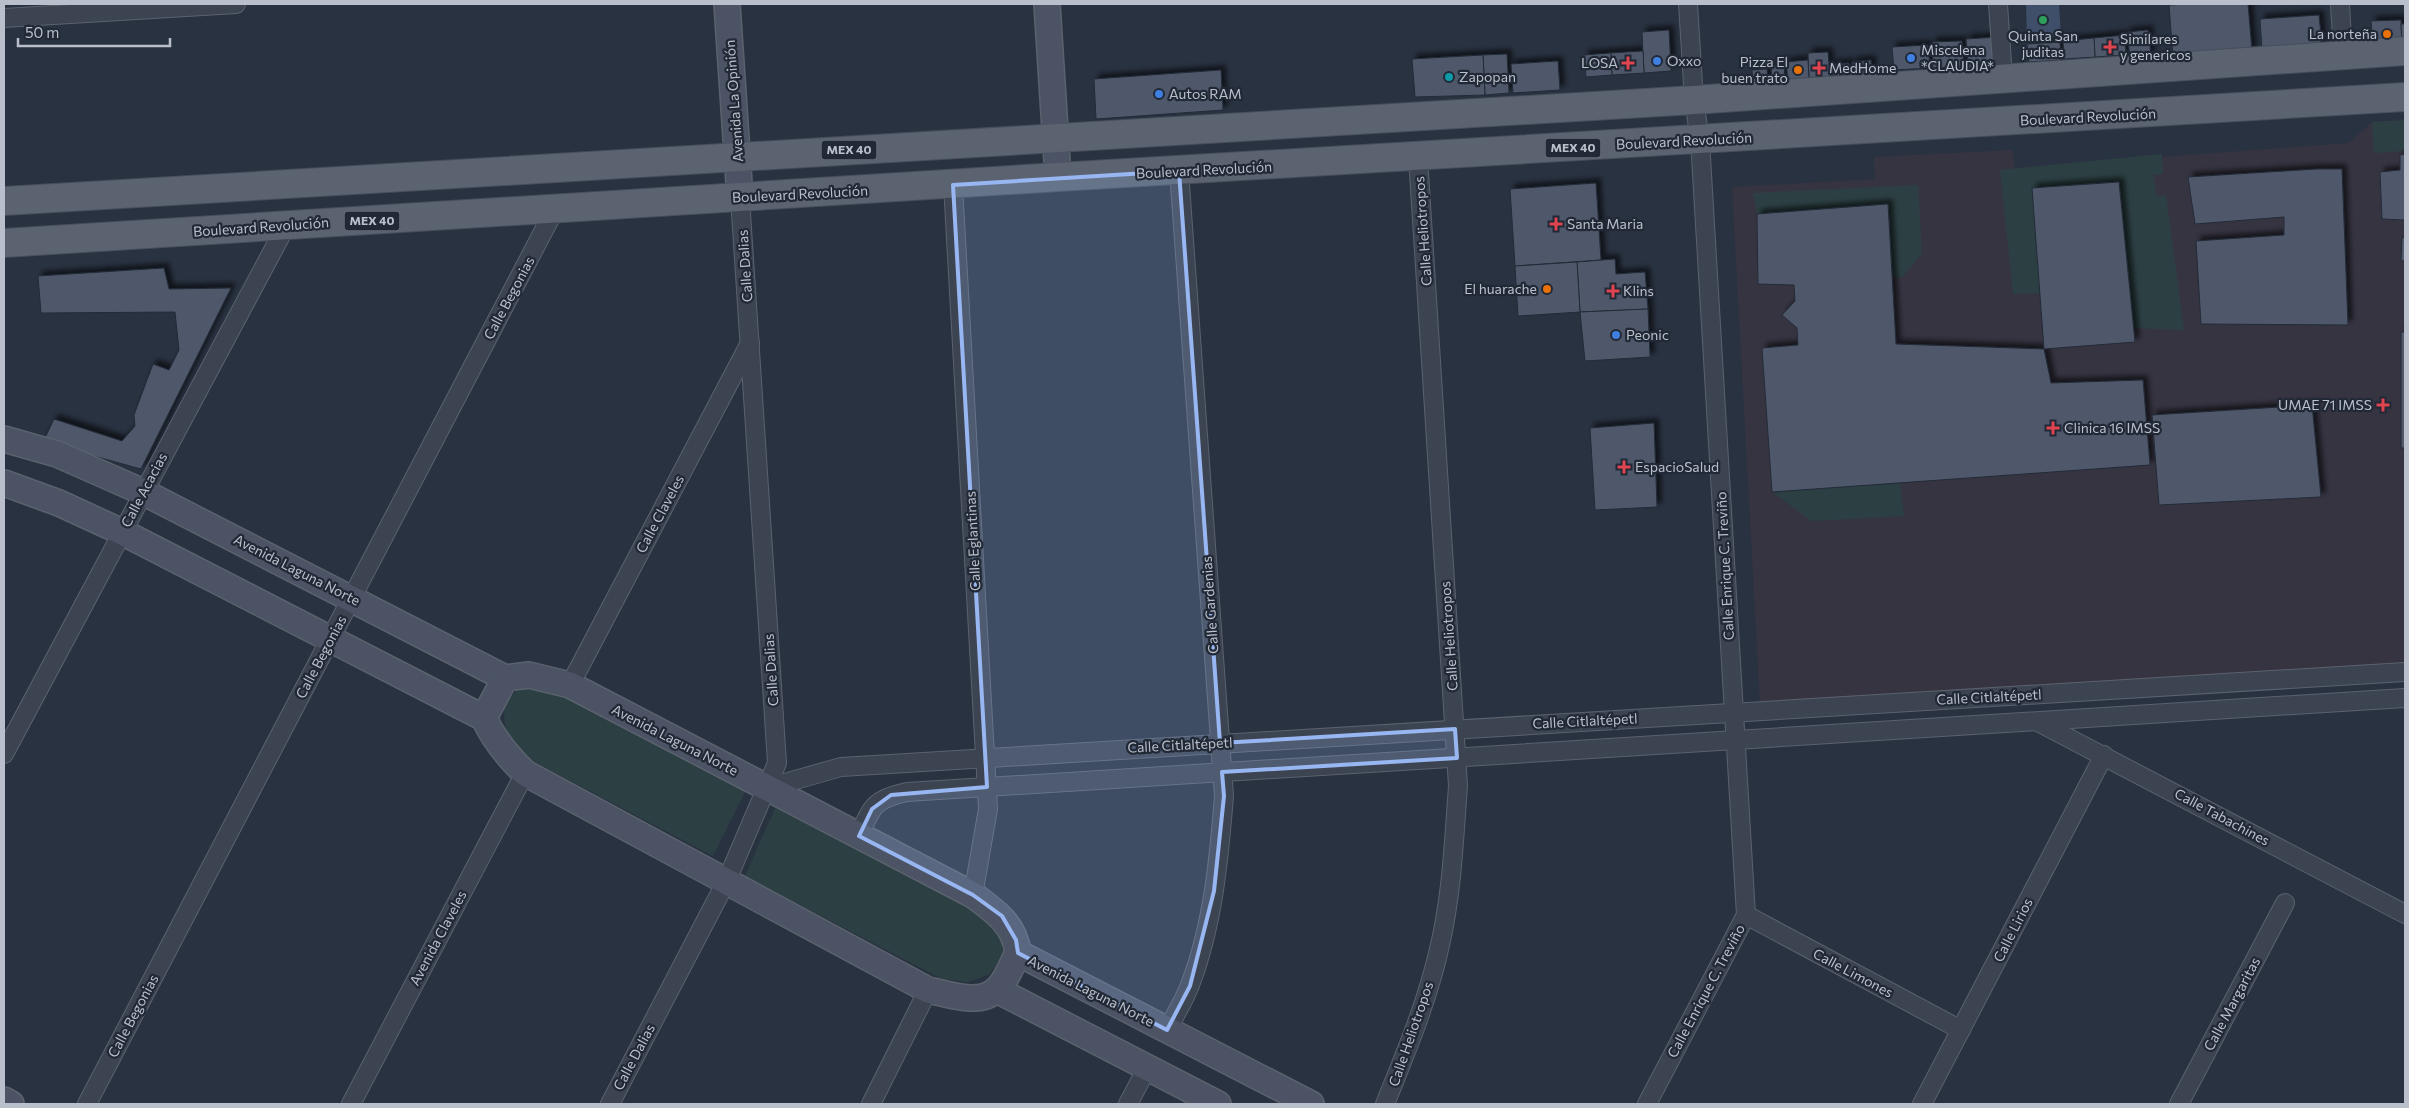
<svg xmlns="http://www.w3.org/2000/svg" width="2409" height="1108" font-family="Commissioner,sans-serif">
  <defs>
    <filter id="shadow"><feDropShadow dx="4.5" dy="-4.5" stdDeviation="2.5" flood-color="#0009"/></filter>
  </defs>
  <rect width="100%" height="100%" fill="#293241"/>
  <polygon fill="#373442" points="2405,120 2405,667 1760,704 1732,187 1875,179 1874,157 2013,150 2014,168 2349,143 2372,122"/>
  <g fill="#2c4043">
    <polygon points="2405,120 2405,151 2374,153 2372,122"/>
    <polygon points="2162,154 2163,174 2153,175 2157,196 2166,195 2184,330 2134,328 2119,182 2032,188 2040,293 2013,294 2000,170"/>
    <polygon points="1918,185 1922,254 1902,277 1892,278 1888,204 1757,214 1753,193"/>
    <polygon points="1900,483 1904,516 1812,521 1772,492"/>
    <path d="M541,682L751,780L713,856L521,755C506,737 504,727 504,705L520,686Z"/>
    <polygon points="780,797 976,895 1004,935 1003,955 990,974 968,982 942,979 745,876"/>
  </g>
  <polygon fill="#404f69" points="2026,4 2059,4 2061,37 2027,39"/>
  <g fill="#4f596a" stroke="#232b38" filter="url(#shadow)">
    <polygon points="2189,4 2248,4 2252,51 2173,57 2169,5"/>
    <polygon points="2319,15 2322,46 2262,50 2260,19"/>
    <polygon points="2401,20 2402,45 2373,47 2371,21"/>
    <polygon points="2401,24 2405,24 2405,45 2402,45"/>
    <polygon points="1669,30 1671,71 1644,73 1642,32"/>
    <polygon points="2148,30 2151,55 2130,57 2127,32"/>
    <polygon points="2125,35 2126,55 2095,57 2094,38"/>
    <polygon points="1999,37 2001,66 1968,68 1966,39"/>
    <polygon points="2094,38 2095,57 2064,59 2063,41"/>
    <polygon points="1962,41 1964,66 1933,68 1932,42"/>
    <polygon points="2060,42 2061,60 2029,62 2027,44"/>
    <polygon points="1928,45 1930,68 1894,70 1892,47"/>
    <polygon points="1643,51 1644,73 1612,75 1611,53"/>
    <polygon points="1828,52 1830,77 1809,79 1808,53"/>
    <polygon points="1611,53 1612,75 1586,77 1584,55"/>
    <polygon points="1507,54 1509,93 1485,95 1483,55"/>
    <polygon points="1483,55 1485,95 1415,97 1412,59"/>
    <polygon points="1808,60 1809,79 1788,81 1786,62"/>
    <polygon points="1871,60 1872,75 1854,76 1852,62"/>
    <polygon points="1558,61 1560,90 1513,93 1511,64"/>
    <polygon points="1849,63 1850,75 1833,76 1832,64"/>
    <polygon points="1784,65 1785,79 1772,80 1771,66"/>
    <polygon points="1767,69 1768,83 1753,83 1752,70"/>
    <polygon points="1221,70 1223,110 1096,119 1094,79"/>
    <polygon points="2405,154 2405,229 2405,220 2382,219 2380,172 2400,170 2400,155"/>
    <polygon points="2317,169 2342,169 2348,325 2201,324 2196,241 2284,235 2284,217 2195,224 2188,177"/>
    <polygon points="2119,182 2135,342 2044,349 2032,188"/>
    <polygon points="1596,183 1601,260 1515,266 1510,189"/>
    <polygon points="1888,204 1896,344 2044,349 2051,383 2143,380 2150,465 1772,492 1762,348 1798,345 1797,328 1782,315 1795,301 1794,285 1758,284 1757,214"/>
    <polygon points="2405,237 2405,261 2401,261 2402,238"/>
    <polygon points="1615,259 1616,274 1645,272 1648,309 1580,312 1577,262"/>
    <polygon points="1577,262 1580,312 1518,316 1515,266"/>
    <polygon points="164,268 169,289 231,288 141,469 43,442 54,419 122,441 135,426 134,415 153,364 169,370 179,350 175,312 41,313 38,276"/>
    <polygon points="1648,309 1650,357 1585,361 1580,312"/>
    <rect x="2401" y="332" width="4" height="116"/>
    <polygon points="2312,405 2321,497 2159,505 2152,415"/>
    <polygon points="1654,423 1657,507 1595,510 1590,428"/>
  </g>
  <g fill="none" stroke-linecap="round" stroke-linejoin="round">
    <g stroke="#5b626e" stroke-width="20">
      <g id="street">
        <polyline points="1998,4 2003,78"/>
        <polyline points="2340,4 2343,55"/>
        <polyline points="4,18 236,4"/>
        <polyline points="953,185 988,809 973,895"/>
        <polyline points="570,685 750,343"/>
        <polyline points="2038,722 2405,914"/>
        <polyline points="4,754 286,226"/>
        <polyline points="767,788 841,767 2405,672"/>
        <path d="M859,836C872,806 874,799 907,792L2405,698"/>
        <polyline points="1746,915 1961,1030"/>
        <path d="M1167,1030C1175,1015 1184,1001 1190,985C1213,925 1219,859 1224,796L1179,171"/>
        <polyline points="87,1104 555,209"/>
        <polyline points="351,1104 525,773"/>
        <polyline points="610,1104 727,880 777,763 740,198"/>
        <polyline points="871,1104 928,990"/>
        <polyline points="1128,1104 1147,1068"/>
        <path d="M1385,1104C1406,1052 1428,1000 1440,945C1452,893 1454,839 1458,786L1418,157"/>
        <polyline points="1647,1104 1746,915 1700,140 1694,100 1688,4"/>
        <polyline points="1922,1104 2104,755"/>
        <polyline points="2179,1104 2285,903"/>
      </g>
    </g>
    <g stroke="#5b626e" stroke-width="28">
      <g id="secondary">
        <polyline points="727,4 740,198"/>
        <polyline points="1047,4 1058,177"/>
        <path d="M4,439L57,454L143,492L505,678L529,675L570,685L973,895C995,911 1015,925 1018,953"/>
        <path d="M4,483L59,503L122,532L484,718C494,740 507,756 525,773L928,990C948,994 979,1006 996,990C1006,982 1012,964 1018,953"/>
        <polyline points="484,718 505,678"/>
        <polyline points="1018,953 1311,1104"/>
        <polyline points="997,990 1218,1104"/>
        <polyline points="4,1100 11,1104"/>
      </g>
    </g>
    <g stroke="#464d5a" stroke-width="30">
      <g id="primary">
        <polyline points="4,201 1694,100 2405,51"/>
        <polyline points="4,243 1058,177 2405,97"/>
      </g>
    </g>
    <use href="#street" stroke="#3d4451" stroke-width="18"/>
    <use href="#secondary" stroke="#4b5364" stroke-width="25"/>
    <use href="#primary" stroke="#5b6371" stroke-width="28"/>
  </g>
  <path fill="#98b7f2" fill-opacity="0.2" stroke="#98b7f2" stroke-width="4" stroke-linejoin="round" d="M1179,171L1220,743L1455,729L1457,758L1222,772L1224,796L1214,891L1190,986L1167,1030L1018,953L1016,940L1002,916L973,895L859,836L872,809L891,795L987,787L953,185Z"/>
  <circle fill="#2e9e5b" stroke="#212936" stroke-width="2" cx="2043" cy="20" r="5"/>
  <g fill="#e8710a" stroke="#212936" stroke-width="2">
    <circle cx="2387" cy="34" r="5"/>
    <circle cx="1798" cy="70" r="5"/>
    <circle cx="1547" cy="289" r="5"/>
  </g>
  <g fill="#e0444e" stroke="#212936" stroke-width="2">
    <path d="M2107.5 39.5h5v5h5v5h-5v5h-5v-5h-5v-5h5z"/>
    <path d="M1625.5 55.5h5v5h5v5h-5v5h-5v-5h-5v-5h5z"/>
    <path d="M1816.5 60.5h5v5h5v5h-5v5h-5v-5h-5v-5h5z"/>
    <path d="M1553.5 216.5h5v5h5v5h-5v5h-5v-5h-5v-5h5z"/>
    <path d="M1610.5 283.5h5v5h5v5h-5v5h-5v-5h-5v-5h5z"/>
    <path d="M2380.5 397.5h5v5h5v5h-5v5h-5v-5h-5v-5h5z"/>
    <path d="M2050.5 420.5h5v5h5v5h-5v5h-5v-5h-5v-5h5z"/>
    <path d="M1621.5 459.5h5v5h5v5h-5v5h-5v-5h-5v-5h5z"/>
  </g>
  <g fill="#3f7fe0" stroke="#212936" stroke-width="2">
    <circle cx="1911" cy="58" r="5"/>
    <circle cx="1657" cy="61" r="5"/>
    <circle cx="1159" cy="94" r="5"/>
    <circle cx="1616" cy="335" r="5"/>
  </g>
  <circle fill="#0f9aa8" stroke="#212936" stroke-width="2" cx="1449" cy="77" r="5"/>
  <g text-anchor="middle" stroke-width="4.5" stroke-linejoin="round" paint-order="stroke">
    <g fill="#212936" stroke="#8c939e" stroke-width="1">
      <rect x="1545.5" y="138.5" width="55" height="19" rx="4"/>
      <rect x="821.5" y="140.5" width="55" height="19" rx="4"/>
      <rect x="344.5" y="211.5" width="55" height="19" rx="4"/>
    </g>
    <g font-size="12" font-weight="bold" fill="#bac0cb">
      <text x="1573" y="152">MEX 40</text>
      <text x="849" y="154">MEX 40</text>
      <text x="372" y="225">MEX 40</text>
    </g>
    <g font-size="14" fill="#bac0cb" stroke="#212936" text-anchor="start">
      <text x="2377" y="39" text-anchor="end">La norteña</text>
      <text x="2043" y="41" text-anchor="middle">Quinta San<tspan x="2043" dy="16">juditas</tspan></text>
      <text x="2120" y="44">Similares<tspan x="2120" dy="16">y genericos</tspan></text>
      <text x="1921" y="55">Miscelena<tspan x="1921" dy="16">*CLAUDIA*</tspan></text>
      <text x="1667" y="66">Oxxo</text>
      <text x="1788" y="67" text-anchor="end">Pizza El<tspan x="1788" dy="16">buen trato</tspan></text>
      <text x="1618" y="68" text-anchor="end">LOSA</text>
      <text x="1829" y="73">MedHome</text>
      <text x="1459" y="82">Zapopan</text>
      <text x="1169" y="99">Autos RAM</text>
      <text x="1567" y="229">Santa Maria</text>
      <text x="1537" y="294" text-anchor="end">El huarache</text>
      <text x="1623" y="296">Klins</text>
      <text x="1626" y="340">Peonic</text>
      <text x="2372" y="410" text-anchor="end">UMAE 71 IMSS</text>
      <text x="2064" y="433">Clinica 16 IMSS</text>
      <text x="1635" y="472">EspacioSalud</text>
    </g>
    <g font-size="14" fill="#bac0cb" stroke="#212936">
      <text transform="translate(734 101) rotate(-94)" y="5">Avenida La Opinión</text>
      <text transform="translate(2088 117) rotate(-3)" y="5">Boulevard Revolución</text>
      <text transform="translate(1684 141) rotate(-3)" y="5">Boulevard Revolución</text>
      <text transform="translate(1204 170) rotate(-3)" y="5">Boulevard Revolución</text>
      <text transform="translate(800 194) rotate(-3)" y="5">Boulevard Revolución</text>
      <text transform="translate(261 227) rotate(-4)" y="5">Boulevard Revolución</text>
      <text transform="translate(1423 231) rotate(-94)" y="5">Calle Heliotropos</text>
      <text transform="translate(745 266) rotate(-94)" y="5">Calle Dalias</text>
      <text transform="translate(509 298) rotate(-62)" y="5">Calle Begonias</text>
      <text transform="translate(144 490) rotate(-62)" y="5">Calle Acacias</text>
      <text transform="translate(660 514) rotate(-62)" y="5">Calle Claveles</text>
      <text transform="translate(973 541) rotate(-93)" y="5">Calle Eglantinas</text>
      <text transform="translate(1725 566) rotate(-93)" y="5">Calle Enrique C. Treviño</text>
      <text transform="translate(297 570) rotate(27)" y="5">Avenida Laguna Norte</text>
      <text transform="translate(1210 605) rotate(-94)" y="5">Calle Gardenias</text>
      <text transform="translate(1449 636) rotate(-94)" y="5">Calle Heliotropos</text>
      <text transform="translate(321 657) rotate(-62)" y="5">Calle Begonias</text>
      <text transform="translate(771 670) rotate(-94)" y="5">Calle Dalias</text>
      <text transform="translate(1989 697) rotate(-3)" y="5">Calle Citlaltépetl</text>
      <text transform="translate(1585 721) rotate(-3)" y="5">Calle Citlaltépetl</text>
      <text transform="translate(675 740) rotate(27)" y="5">Avenida Laguna Norte</text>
      <text transform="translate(1180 745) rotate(-3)" y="5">Calle Citlaltépetl</text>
      <text transform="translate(2222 817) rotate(28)" y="5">Calle Tabachines</text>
      <text transform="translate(2013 930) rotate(-63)" y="5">Calle Lirios</text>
      <text transform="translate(438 938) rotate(-62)" y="5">Avenida Claveles</text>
      <text transform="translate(1853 973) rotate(28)" y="5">Calle Limones</text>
      <text transform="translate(1091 991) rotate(27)" y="5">Avenida Laguna Norte</text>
      <text transform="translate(1706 991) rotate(-62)" y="5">Calle Enrique C. Treviño</text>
      <text transform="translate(2232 1004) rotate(-62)" y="5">Calle Margaritas</text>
      <text transform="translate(133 1016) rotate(-62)" y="5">Calle Begonias</text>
      <text transform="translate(1411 1034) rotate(-71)" y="5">Calle Heliotropos</text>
      <text transform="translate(634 1057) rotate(-62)" y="5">Calle Dalias</text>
    </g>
  </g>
  <rect width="2409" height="1108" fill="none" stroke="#bac0cb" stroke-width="10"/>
  <path d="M18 38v8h152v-8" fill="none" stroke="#bac0cb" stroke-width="2.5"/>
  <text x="25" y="38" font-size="15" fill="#bac0cb" stroke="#212936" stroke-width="4" paint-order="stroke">50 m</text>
</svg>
